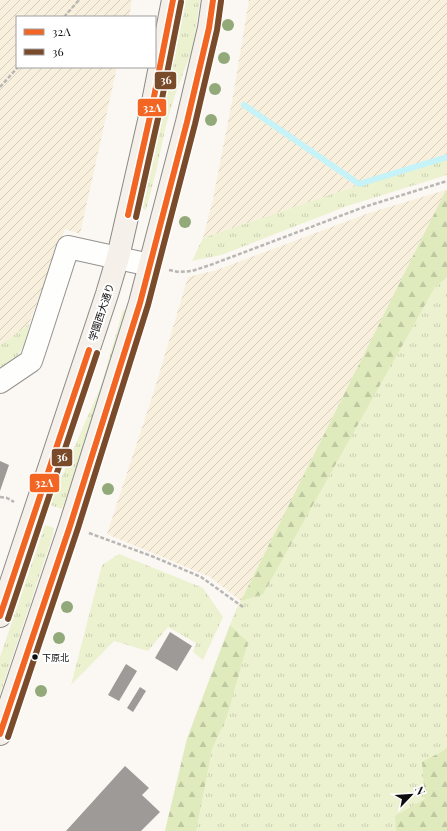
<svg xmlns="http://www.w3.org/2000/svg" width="447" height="831" font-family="'Playfair Display','Noto Sans JP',serif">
  <defs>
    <pattern id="farmland-furrows" width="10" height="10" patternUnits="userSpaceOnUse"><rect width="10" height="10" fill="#f9efdd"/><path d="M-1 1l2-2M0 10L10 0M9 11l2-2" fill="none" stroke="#d4ccbc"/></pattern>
    <pattern id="grass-tufts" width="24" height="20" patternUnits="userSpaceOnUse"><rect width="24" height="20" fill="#ecf2d0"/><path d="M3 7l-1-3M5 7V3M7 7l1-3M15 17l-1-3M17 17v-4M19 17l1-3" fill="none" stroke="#c9ceb1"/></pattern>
    <pattern id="forest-firs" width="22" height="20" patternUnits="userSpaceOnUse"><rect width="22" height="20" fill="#dfeabd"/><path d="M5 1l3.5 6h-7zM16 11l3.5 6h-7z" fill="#bec8a1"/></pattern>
  </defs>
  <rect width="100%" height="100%" fill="#fbf7f2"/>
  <g fill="url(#farmland-furrows)">
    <polygon points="0,0 132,0 129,17 17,17 17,67 117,67 80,234 65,229 29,324 0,345"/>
    <polygon points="249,0 447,0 447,155 203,238 213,199 233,96"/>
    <polygon points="446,190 241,601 210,577 107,534 154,391 188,277 217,270 369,213"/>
  </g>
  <g fill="url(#grass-tufts)">
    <polygon points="184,0 200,0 193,47 175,95 166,125 156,172 146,210 141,208 168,89"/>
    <polygon points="447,155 447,175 347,206 221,255 192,261 203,238"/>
    <polygon points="446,190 447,190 447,831 165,831 187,739 235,612"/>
    <polygon points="123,310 125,310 128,311 86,443 62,509 50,505 74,448 101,386"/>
    <polygon points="29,324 26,343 13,362 0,372 0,345"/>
    <polygon points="45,525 54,528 52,538 0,694 0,657"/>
    <polygon points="119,554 203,588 223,617 203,660 193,652 196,643 168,627 148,651 114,641 71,685 102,565"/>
  </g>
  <g fill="url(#forest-firs)">
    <polygon points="446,190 447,190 447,277 435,287 263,594 241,601"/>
    <polygon points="230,625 248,642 227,716 212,749 196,831 165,831 187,739"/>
    <polygon points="447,747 447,831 396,831 395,816 425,799 422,762 443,751"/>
  </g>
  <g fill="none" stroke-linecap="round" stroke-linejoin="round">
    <polyline stroke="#c5f3f8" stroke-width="6" points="244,105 359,184 447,157"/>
  </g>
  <g fill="#9e9a98">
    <polygon points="0,461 9,465 0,491"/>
    <polygon points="170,632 192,646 177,671 155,658"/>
    <polygon points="126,664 137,671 119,701 108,695"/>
    <polygon points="140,687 146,691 133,712 127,708"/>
    <polygon points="125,766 149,788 142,795 160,812 141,831 66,831"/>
  </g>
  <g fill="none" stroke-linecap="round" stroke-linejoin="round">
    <g stroke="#959391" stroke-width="24">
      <polyline id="minor" points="0,382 31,361 37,343 68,247 150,265"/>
    </g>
    <g stroke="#8b8a87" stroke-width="24">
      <g id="secondary">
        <polyline points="0,616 107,294 118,257 151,112 173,0"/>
        <polyline points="0,734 70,526 140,303 187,122 209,28 213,0"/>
      </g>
    </g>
    <g stroke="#b8b7b6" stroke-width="2.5" stroke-dasharray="4 2" stroke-linecap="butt">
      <polyline points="64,17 79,0"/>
      <polyline points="0,87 18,67"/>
      <polyline points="169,270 179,272 192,271 213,264 364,207 447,181"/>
      <polyline points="0,497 7,498 14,502"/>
      <polyline points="89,533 154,557 201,577 243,607"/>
    </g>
    <use href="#minor" stroke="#fefefd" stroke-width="22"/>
    <use href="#secondary" stroke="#f5f1ea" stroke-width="22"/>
    <g stroke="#fff" stroke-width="9">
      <g id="bus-1">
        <polyline points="128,215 151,112 173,0"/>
        <polyline points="0,616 89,350"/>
        <polyline points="0,734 70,526 140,303 187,122 209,28 213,0"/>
      </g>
    </g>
    <g stroke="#fff" stroke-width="9">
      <g id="bus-2">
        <polyline points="136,217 159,114 181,2"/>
        <polyline points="8,619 97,353"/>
        <polyline points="8,737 78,528 148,305 195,124 217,30 221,1"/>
      </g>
    </g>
    <use href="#bus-1" stroke="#f26522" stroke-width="6"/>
    <use href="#bus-2" stroke="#7a4b2a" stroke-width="6"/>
  </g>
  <g fill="#92aa7a">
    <circle cx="228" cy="25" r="6"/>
    <circle cx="224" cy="58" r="6"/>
    <circle cx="215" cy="89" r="6"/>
    <circle cx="211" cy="120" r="6"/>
    <circle cx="185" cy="222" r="6"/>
    <circle cx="108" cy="489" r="6"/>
    <circle cx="67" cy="607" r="6"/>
    <circle cx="59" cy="638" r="6"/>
    <circle cx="41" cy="691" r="6"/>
  </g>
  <circle fill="#0e0e0e" stroke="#fff" stroke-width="1.5" cx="35" cy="657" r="3.5"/>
  <g text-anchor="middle" stroke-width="4" stroke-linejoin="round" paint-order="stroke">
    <g font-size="9" fill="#0e0e0e" stroke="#fff" text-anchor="start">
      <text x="42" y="661">下原北</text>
    </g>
    <g font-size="10" fill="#0e0e0e" stroke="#fff">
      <text transform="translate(101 312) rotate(-72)" y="4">学園西大通り</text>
    </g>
  </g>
  <g stroke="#fff" stroke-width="1.5">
    <rect x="154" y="71" width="23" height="19" rx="4" fill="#7a4b2a"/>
    <rect x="137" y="98" width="30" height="19" rx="4" fill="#f26522"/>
    <rect x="51" y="448" width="22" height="19" rx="4" fill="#7a4b2a"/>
    <rect x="29" y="473" width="31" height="20" rx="4" fill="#f26522"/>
  </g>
  <g font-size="11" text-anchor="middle" font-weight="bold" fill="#fff">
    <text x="166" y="84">36</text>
    <text x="152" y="112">32A</text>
    <text x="62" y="461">36</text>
    <text x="44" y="487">32A</text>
  </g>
  <rect x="16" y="16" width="140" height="52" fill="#ffffff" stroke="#9f9f9f"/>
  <rect x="24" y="29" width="20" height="6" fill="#f26522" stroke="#9f9f9f"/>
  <text x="52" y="36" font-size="12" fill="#0e0e0e">32A</text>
  <rect x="24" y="49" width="20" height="6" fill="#7a4b2a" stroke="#9f9f9f"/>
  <text x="52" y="56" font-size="12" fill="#0e0e0e">36</text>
  <g transform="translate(411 795) rotate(65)" stroke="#ffffff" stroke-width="3" paint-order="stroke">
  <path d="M0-3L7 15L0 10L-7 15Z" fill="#0e0e0e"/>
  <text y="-6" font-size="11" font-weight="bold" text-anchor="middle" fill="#0e0e0e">N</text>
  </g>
</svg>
